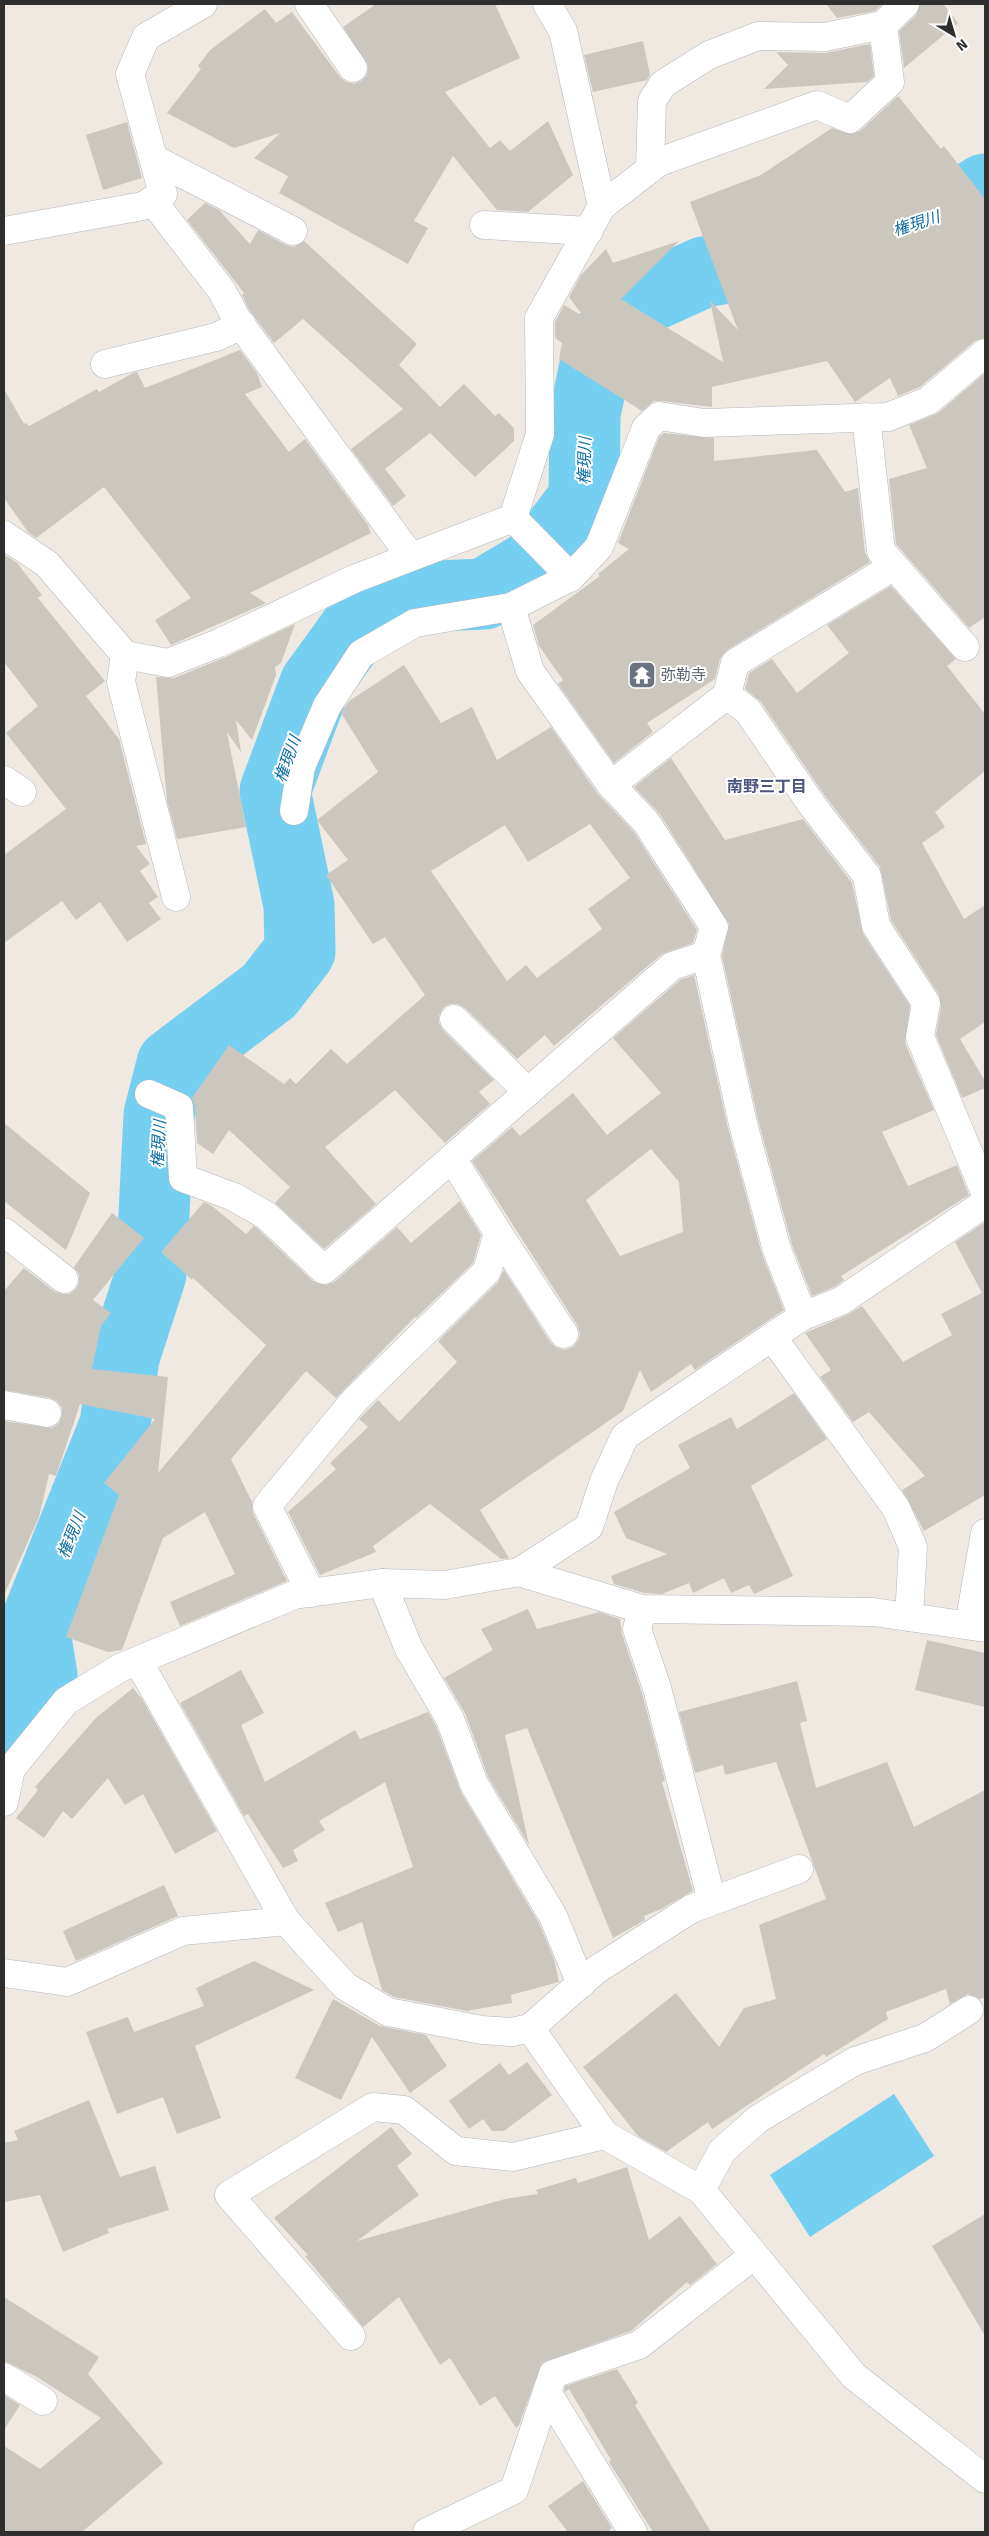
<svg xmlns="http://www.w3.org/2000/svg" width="989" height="2536" font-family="Signika,'Noto Sans JP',sans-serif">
  <rect width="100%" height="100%" fill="#efe9e1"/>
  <polygon fill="#75cff0" points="894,2094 934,2156 810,2237 770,2175"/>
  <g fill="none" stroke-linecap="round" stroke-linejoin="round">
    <polyline stroke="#75cff0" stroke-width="71" points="4,1728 42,1675 34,1627 115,1425 124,1357 151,1274 159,1115 172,1064 269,991 300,951 299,905 275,791 315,684 360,622 413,597 484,594 533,565 584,499 585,414 599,346 640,301 704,272 783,258 934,221 985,189"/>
  </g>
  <g fill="#cbc7bf" fill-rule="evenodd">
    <polygon points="376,4 495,4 520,58 445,92 490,148 500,140 510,151 548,121 573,175 528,212 497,210 453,156 414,221 428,228 408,264 279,193 288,176 254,158 280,133 234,148 167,113 201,69 198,66 210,50 265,9 276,23 292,12 340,77 346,82 354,84 361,81 367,75 368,66 343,27"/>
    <polygon points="826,4 883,4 875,11 837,18"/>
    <polygon points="920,4 943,4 958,23 904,68 899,31 916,15"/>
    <polygon points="643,41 650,75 647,80 593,92 584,55"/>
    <polygon points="870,44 874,76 867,82 764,89 788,65 776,52 825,53"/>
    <polygon points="898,96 941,149 944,146 985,199 985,338 975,341 920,387 898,396 890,378 855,402 827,361 712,387 712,407 661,401 654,401 642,411 559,359 562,343 555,338 555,322 564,305 583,316 569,297 581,275 606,249 613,263 679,241 621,299 723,362 710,301 738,330 690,202 761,175 832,128 852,134 860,131"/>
    <polygon points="127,122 142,178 103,190 86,135"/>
    <polygon points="205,203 219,210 250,244 258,230 286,245 294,247 304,241 417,344 399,365 440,407 464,384 495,416 499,413 514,428 514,441 475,477 430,433 385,469 406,496 393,506 351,449 403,409 303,319 274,343 249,310 242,295 244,293 187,220"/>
    <polygon points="240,350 257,373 262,387 245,394 289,452 305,439 368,525 371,533 250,593 266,603 171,645 155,620 191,598 104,487 36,538 28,532 4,498 4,389 24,424 26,423 29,426 97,389 99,392 133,373 137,372 145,388"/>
    <polygon points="985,373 985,617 969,628 896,544 889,479 927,468 909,425 938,413"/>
    <polygon points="664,433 714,438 714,461 817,450 845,492 858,488 865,553 870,562 727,650 720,659 715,679 647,723 653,732 614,763 558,684 563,680 539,646 533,625 600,576 598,574 629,549 618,543 659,437"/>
    <polygon points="4,554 17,563 42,595 38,598 105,681 86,696 119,739 146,844 136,846 150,864 140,871 158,897 149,903 161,919 127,942 100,902 76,920 62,901 4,943 4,855 66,809 6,733 38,706 4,662"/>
    <polygon points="891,586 956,659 947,666 985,714 985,771 935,812 945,827 922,843 964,919 985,905 985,1022 960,1039 985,1081 985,1088 962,1098 936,1035 941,1006 939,995 891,920 880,867 825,796 761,702 745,689 749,673 772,659 797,693 849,653 827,625"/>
    <polygon points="295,624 281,663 275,667 276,675 252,740 236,720 241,752 227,732 246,827 177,839 167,801 156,677 174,678 226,657"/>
    <path d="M404,665L441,723L472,707L497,760L551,727L598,794L634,832L697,930L693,943L662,954L554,1046L545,1035L517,1059L465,1008L458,1004H450L443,1008L439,1016V1023L443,1030L494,1080L479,1092L490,1104L445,1143L395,1090L325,1147L376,1204L324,1249L275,1203L290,1187L229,1130L213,1154L197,1143L195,1106L192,1098L229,1045L284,1084L290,1078L296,1084L331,1049L347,1064L425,995L385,937L373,944L326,875L348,860L317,820L378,772L341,713L349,701ZM590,824L630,878L588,909L602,929L537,978L526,965L507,981L431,871L505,825L528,862Z"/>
    <polygon points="671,758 725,840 803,819 852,883 863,934 910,1006 905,1043 934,1110 882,1132 908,1186 957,1165 969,1195 841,1276 844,1280 834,1287 812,1296 792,1245 758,1120 722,956 729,924 659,813 634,787"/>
    <path d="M694,975L728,1128L762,1254L784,1310L695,1370L691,1364L651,1392L640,1370L623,1411L480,1510L509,1558L501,1559L430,1504L373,1546L376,1552L320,1575L288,1512L336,1469L330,1463L368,1427L359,1419L378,1400L399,1422L457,1362L438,1341L498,1282L504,1270L551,1343L557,1348L565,1350L573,1347L578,1341L580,1334L577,1325L472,1161L512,1127L520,1136L573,1093L607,1135L661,1093L613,1038L680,980ZM651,1149L679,1182L683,1232L620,1256L586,1200Z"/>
    <polygon points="4,1123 90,1193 66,1250 4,1201"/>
    <polygon points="460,1201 481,1235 473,1263 416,1318 415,1317 336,1398 306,1371 231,1459 252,1502 253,1513 287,1581 180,1626 170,1602 235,1574 205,1512 163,1538 122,1650 108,1652 66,1637 119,1495 104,1483 155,1419 80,1404 56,1476 49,1474 39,1517 4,1595 4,1421 52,1428 59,1423 62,1415 62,1408 57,1401 50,1398 4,1390 4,1291 24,1268 55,1292 62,1294 69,1294 76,1289 79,1282 79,1274 74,1267 112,1213 144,1238 93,1300 111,1313 101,1326 92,1369 168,1377 158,1473 266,1345 193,1278 192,1280 161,1252 204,1202 212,1206 246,1234 254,1226 258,1229 313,1281 327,1285 334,1282 397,1227 411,1243"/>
    <polygon points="985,1222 985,1495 924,1531 902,1490 925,1476 869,1412 853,1422 820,1377 831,1370 805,1333 847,1315 862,1306 903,1362 952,1335 941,1314 982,1293 955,1242"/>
    <polygon points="794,1393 827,1439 751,1486 793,1576 754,1594 749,1585 731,1593 724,1578 693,1593 689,1583 662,1594 644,1593 614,1584 611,1576 667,1554 626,1538 614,1512 690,1468 678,1445 731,1417 737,1429"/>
    <polygon points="528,1609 537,1629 599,1612 620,1619 622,1634 642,1693 665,1781 662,1782 693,1891 661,1909 644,1916 645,1920 613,1938 527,1728 505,1735 529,1845 488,1777 465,1713 444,1678 493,1650 481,1629"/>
    <polygon points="927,1640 985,1653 985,1707 915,1690"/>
    <polygon points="241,1670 264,1713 241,1725 265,1782 355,1730 360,1739 428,1712 436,1726 461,1792 539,1923 554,1959 559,1982 511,1995 512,2003 467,2011 394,1997 382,1990 362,1922 338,1932 325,1903 413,1867 385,1782 319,1821 325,1830 293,1850 298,1861 283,1868 248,1814 244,1816 180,1703"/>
    <polygon points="797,1681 807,1721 800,1723 816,1788 887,1762 914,1827 985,1790 985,1998 979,1999 968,1994 950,2004 946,1989 886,2012 888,2019 826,2057 824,2054 712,2129 708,2122 666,2152 638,2136 583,2067 676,1993 719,2047 744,2008 776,1999 759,1925 826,1899 776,1762 725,1775 723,1765 695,1773 679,1712"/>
    <polygon points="133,1688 142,1699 217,1831 175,1854 143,1794 125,1805 108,1778 72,1819 63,1811 44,1838 16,1818 38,1790 35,1787 96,1718"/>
    <polygon points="164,1885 178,1916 76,1961 63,1931"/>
    <polygon points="254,1961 314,1990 195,2046 221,2118 177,2134 163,2097 117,2114 86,2032 128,2017 134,2032 204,2006 196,1988"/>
    <polygon points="333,1999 380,2026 426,2035 447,2066 410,2093 372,2037 341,2100 295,2078"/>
    <polygon points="527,2062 552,2095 504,2131 492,2131 483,2119 469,2129 449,2101 500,2063 509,2075"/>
    <polygon points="89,2100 120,2177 155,2166 169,2210 107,2229 109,2233 63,2252 40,2195 4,2202 4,2143 18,2140 14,2131"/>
    <polygon points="391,2127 412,2154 397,2166 419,2195 357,2241 505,2199 538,2194 536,2190 576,2178 578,2183 627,2167 649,2240 680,2216 717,2264 690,2285 687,2282 631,2331 542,2363 519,2425 516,2428 495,2396 480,2406 450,2358 440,2365 399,2297 363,2327 305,2256 308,2255 274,2218"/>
    <polygon points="985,2214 985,2336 932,2246"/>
    <polygon points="4,2297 99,2357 88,2374 163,2463 82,2532 4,2532 4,2446 40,2469 101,2418 37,2377 4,2361"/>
    <polygon points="617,2369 638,2403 635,2405 711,2532 653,2532 609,2462 611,2460 569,2389 565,2392 564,2390 565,2386"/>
    <polygon points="4,2395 20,2405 4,2430"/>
    <polygon points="583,2481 612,2528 607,2532 568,2532 548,2506"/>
  </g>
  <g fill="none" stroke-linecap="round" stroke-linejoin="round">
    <g stroke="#b4b7c1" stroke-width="29">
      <g id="minor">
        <polyline points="309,4 353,68"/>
        <polyline points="154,159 293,231"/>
        <polyline points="650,169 652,101 663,84 709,55 758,36 825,37 883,25"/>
        <polyline points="152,200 222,291 236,318 411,557"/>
        <polyline points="602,206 659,162 817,105 850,119 890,82 883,25 905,4"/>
        <polyline points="484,225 589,231"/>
        <polyline points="4,231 143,206 163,194 130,74 146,37 203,4"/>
        <polyline points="105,364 216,337 242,325"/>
        <polyline points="866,417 881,551 965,647"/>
        <polyline points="513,518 540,434 539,318 602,206 563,31 547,4"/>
        <polyline points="513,518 571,577"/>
        <polyline points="4,535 47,564 125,655 168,663 219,643 354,579 513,518"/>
        <polyline points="125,655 121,682 176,897"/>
        <polyline points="727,695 748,711 812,805 867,876 876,926 926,1003 920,1037 985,1192"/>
        <polyline points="4,780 22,792"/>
        <polyline points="611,785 727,695 735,663 894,566"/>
        <polyline points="294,811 301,767 327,706 361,654 415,623 511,607"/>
        <polyline points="454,1019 528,1092"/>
        <polyline points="149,1094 179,1107 183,1178 234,1197 267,1216 324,1270 672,966 706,955"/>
        <polyline points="4,1232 64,1279"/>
        <polyline points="498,1233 564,1334"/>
        <polyline points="803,1316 777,1250 743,1124 706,955 714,927 646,822 611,785 530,671 511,607 571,577 599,547 646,428 659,416 704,423 888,417 928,401 985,353"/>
        <polyline points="772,1337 896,1508 913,1547 909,1617"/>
        <polyline points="4,1405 47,1413"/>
        <polyline points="519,1572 642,1609 873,1612 985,1628"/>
        <polyline points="382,1583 409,1649 450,1719 474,1784 553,1916 581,1984"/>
        <polyline points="311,1593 267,1506 354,1401 487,1271 498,1233 452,1158"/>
        <polyline points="642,1609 637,1629 657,1688 712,1901"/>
        <polyline points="969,1625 985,1533"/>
        <polyline points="138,1661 286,1921"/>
        <polyline points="4,1802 11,1769 66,1701 120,1668 294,1595 382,1583 445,1585 519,1572 589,1527 604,1481 625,1436 803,1316 841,1301 985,1203"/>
        <polyline points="4,1973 67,1982 183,1931 286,1921 345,1986 388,2012 482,2030 512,2032 530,2028"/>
        <polyline points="605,2135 530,2028 596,1970 691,1909 799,1869"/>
        <polyline points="701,2190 722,2151 758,2119 855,2061 925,2038 969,2010"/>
        <polyline points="351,2336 229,2195 373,2107 404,2110 456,2151 513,2157 605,2135 701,2190 854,2376 985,2479"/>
        <polyline points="4,2377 43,2401"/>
        <polyline points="547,2392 633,2532"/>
        <polyline points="427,2532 514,2490 553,2374 639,2345 754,2255"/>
      </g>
    </g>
    <use href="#minor" stroke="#fff" stroke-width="28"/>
  </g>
  <defs>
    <g id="temple-square" transform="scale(1.4375)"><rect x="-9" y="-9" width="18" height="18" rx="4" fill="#6b7280" stroke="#fff"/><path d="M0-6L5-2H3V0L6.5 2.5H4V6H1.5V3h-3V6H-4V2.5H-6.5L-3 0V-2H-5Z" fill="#fff"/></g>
  </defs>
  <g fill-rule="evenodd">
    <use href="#temple-square" x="642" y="675"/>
  </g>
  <g text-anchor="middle" stroke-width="4" stroke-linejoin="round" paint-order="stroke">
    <g font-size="15" fill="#5b616d" stroke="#fff" text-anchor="start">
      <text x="661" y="680">弥勒寺</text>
    </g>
    <g font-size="16" font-style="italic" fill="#0d6fa3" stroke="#fff">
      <text transform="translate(916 223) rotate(-18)" y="6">権現川</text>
      <text transform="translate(584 461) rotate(-89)" y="6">権現川</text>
      <text transform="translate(287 759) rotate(-70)" y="6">権現川</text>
      <text transform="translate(158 1144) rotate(-87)" y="6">権現川</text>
      <text transform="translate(71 1535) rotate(-68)" y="6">権現川</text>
    </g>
    <g font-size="16" font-weight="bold" fill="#4d5680" stroke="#fff">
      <text x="767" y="792">南野三丁目</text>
    </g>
  </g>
  <rect width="989" height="2536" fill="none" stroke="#2e2e2e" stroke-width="10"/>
  <g transform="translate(954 35) rotate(142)" stroke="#ffffff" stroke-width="4" paint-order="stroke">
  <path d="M0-4L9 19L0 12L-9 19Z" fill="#2e2e2e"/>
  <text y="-8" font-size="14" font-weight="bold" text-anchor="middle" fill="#2e2e2e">N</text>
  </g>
</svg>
